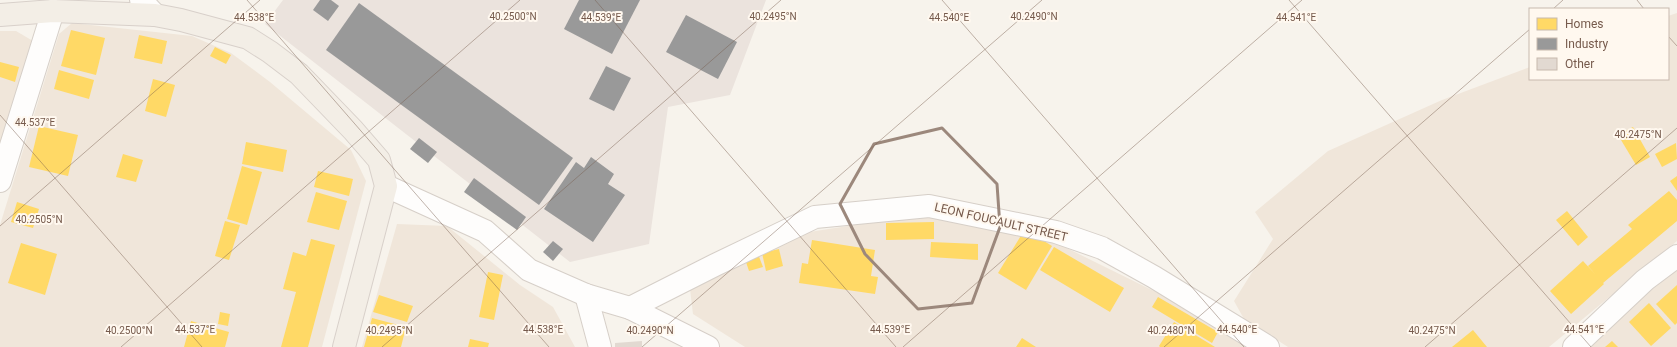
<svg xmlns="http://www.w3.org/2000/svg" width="1677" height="347" font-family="Roboto,sans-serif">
  <rect width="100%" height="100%" fill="#f7f3ec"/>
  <g fill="#f0e6da">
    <polygon points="1677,13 1677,241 1549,347 1288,347 1244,319 1234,301 1273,239 1255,212 1328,151 1442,100 1530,67 1530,79 1668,79 1668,16"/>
    <polygon points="72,23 192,36 231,53 270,82 351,150 366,181 322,347 0,347 0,225 59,34"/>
    <polygon points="0,31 16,31 33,41 0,149"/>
    <polygon points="931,213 1028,229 1162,295 1245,347 745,347 693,314 690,289 803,233"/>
    <polygon points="397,224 447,226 520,285 553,307 575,347 362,347"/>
    <polygon points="1677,267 1677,347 1585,347"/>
  </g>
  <polygon fill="#ebe3dd" points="283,0 766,0 730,95 668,107 649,244 570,262 265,24"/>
  <g fill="#ffd966">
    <polygon points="71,30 105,38 96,75 61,66"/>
    <polygon points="139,35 167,41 162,64 134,58"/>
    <polygon points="215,47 231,55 226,64 210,56"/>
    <polygon points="0,62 19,67 15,82 0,77"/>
    <polygon points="59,70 94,80 89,99 54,89"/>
    <polygon points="153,79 175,85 166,117 145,111"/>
    <polygon points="39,126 78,135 68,176 29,167"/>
    <polygon points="1633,127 1650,157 1636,165 1618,135"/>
    <polygon points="246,142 287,150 283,172 242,164"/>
    <polygon points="1676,143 1677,159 1662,167 1655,154"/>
    <polygon points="123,154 143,160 136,182 116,177"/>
    <polygon points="242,166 262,172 247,225 227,219"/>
    <polygon points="318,171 353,179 349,196 314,187"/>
    <polygon points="1677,176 1677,191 1670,181"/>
    <polygon points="1669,191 1677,200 1677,221 1603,283 1604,284 1571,314 1550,291 1583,261 1595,274 1588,266 1632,229 1628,225"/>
    <polygon points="316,192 347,201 339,230 307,222"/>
    <polygon points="17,202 39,209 33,228 11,222"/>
    <polygon points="1567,211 1588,237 1578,246 1556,220"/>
    <polygon points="225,221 240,225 229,260 215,256"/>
    <polygon points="934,222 934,239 886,240 886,223"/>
    <polygon points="1025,229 1052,246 1026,290 998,273"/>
    <polygon points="311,239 335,245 308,347 281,347 296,292 283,289 293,252 306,256"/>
    <polygon points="812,240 875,250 871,276 878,277 875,294 799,283 802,263 808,264"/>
    <polygon points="931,242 978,244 978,260 930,257"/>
    <polygon points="21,243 57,254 45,295 8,283"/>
    <polygon points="1054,247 1124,288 1110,312 1040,270"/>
    <polygon points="779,249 783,266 766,271 762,253"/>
    <polygon points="758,254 763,267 749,271 745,259"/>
    <polygon points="488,272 503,275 494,320 479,317"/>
    <polygon points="1677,285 1677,323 1675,325 1656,304"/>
    <polygon points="379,295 413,306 407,322 373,312"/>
    <polygon points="1158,297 1218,332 1212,343 1152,307"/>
    <polygon points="1649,303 1671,328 1651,346 1629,322"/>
    <polygon points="220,312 230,314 228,326 218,324"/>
    <polygon points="372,318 406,327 401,347 364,347"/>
    <polygon points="191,321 229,332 225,347 184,347"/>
    <polygon points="1174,322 1215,347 1160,347 1159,346"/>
    <polygon points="1473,330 1487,347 1452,347"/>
    <polygon points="1022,338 1036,347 1016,347"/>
    <polygon points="470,339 489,343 488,347 468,347"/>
    <polygon points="1612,341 1618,347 1605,347"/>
  </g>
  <g fill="#999">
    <polygon points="320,0 331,0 339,6 328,21 313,10"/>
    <polygon points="579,0 640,0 612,54 564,29"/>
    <polygon points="359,3 573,158 539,205 326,50"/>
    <polygon points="686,15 737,42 718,79 666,52"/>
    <polygon points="606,66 631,78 614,111 589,99"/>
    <polygon points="419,138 437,152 428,163 410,149"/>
    <polygon points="591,157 614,174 608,184 625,195 593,242 544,209 576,162 584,168"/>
    <polygon points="474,178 526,217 517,230 464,192"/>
    <polygon points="553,241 563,249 553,261 543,252"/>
  </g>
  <polygon fill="#e2d9d1" points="642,341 642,347 615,347 615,343"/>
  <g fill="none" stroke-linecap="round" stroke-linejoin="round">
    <g stroke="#d6cfc8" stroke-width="24">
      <g id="minor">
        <polyline points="141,0 155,15"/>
        <polyline points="0,181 53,11"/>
        <polyline points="386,186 485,231 529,270 586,295 630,308 708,347"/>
        <polyline points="586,295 600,347"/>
        <polyline points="630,308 715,265 815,217 929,206 1056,232 1102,248 1154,277 1268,347"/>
        <polyline points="1574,347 1645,280 1677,256"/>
      </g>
    </g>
    <g stroke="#d8d0ca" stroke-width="24">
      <polyline id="major" points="0,15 53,11 155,15 181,20 248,38 270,52 299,74 353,130 379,160 386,186 344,347"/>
    </g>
    <use href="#minor" stroke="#fefdfc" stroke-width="22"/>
    <use href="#major" stroke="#f3eee6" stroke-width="22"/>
  </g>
  <path fill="none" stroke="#9c887c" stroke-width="3" stroke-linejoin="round" d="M942,128L997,184L1000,227L972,303L918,309L865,254L840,204L874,144Z"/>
  <path fill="none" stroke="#765a4c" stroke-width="1" stroke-opacity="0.45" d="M247,0L549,347M595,0L896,347M942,0L1244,347M1289,0L1591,347M1637,0L1644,9M1553,9L1563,0M1668,36L1677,46M0,115L202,347M0,226L260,0M121,347L520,0M382,347L781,0M642,347L1042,0M903,347L1302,0M1164,347L1530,29M1425,347L1677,128"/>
  <g text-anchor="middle" stroke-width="4" stroke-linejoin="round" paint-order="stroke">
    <g font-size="12" fill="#765a4c" stroke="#fff8ef">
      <text transform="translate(1001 222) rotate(13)" y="4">LEON FOUCAULT STREET</text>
    </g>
  </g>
  <g font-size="10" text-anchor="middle" fill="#765a4c" stroke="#fff8ef" stroke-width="4" stroke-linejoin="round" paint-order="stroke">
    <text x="513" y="20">40.2500°N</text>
    <text x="773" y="20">40.2495°N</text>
    <text x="1034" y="20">40.2490°N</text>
    <text x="254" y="21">44.538°E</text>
    <text x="601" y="21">44.539°E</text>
    <text x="949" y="21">44.540°E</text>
    <text x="1296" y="21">44.541°E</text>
    <text x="35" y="126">44.537°E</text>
    <text x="1638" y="138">40.2475°N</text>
    <text x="39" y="223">40.2505°N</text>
    <text x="195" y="333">44.537°E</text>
    <text x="543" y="333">44.538°E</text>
    <text x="890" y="333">44.539°E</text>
    <text x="1237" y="333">44.540°E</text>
    <text x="1584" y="333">44.541°E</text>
    <text x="129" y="334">40.2500°N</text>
    <text x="389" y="334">40.2495°N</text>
    <text x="650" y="334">40.2490°N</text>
    <text x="1171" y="334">40.2480°N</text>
    <text x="1432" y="334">40.2475°N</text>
  </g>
  <rect x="1529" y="8" width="140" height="72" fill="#fff8ef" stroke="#c8b9ae"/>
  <rect x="1537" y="18" width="20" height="12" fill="#ffd966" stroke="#c8b9ae"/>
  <text x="1565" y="28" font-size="12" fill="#765a4c">Homes</text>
  <rect x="1537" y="38" width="20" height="12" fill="#999999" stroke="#c8b9ae"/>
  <text x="1565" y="48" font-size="12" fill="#765a4c">Industry</text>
  <rect x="1537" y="58" width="20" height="12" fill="#e2d9d1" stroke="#c8b9ae"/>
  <text x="1565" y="68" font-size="12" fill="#765a4c">Other</text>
</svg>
